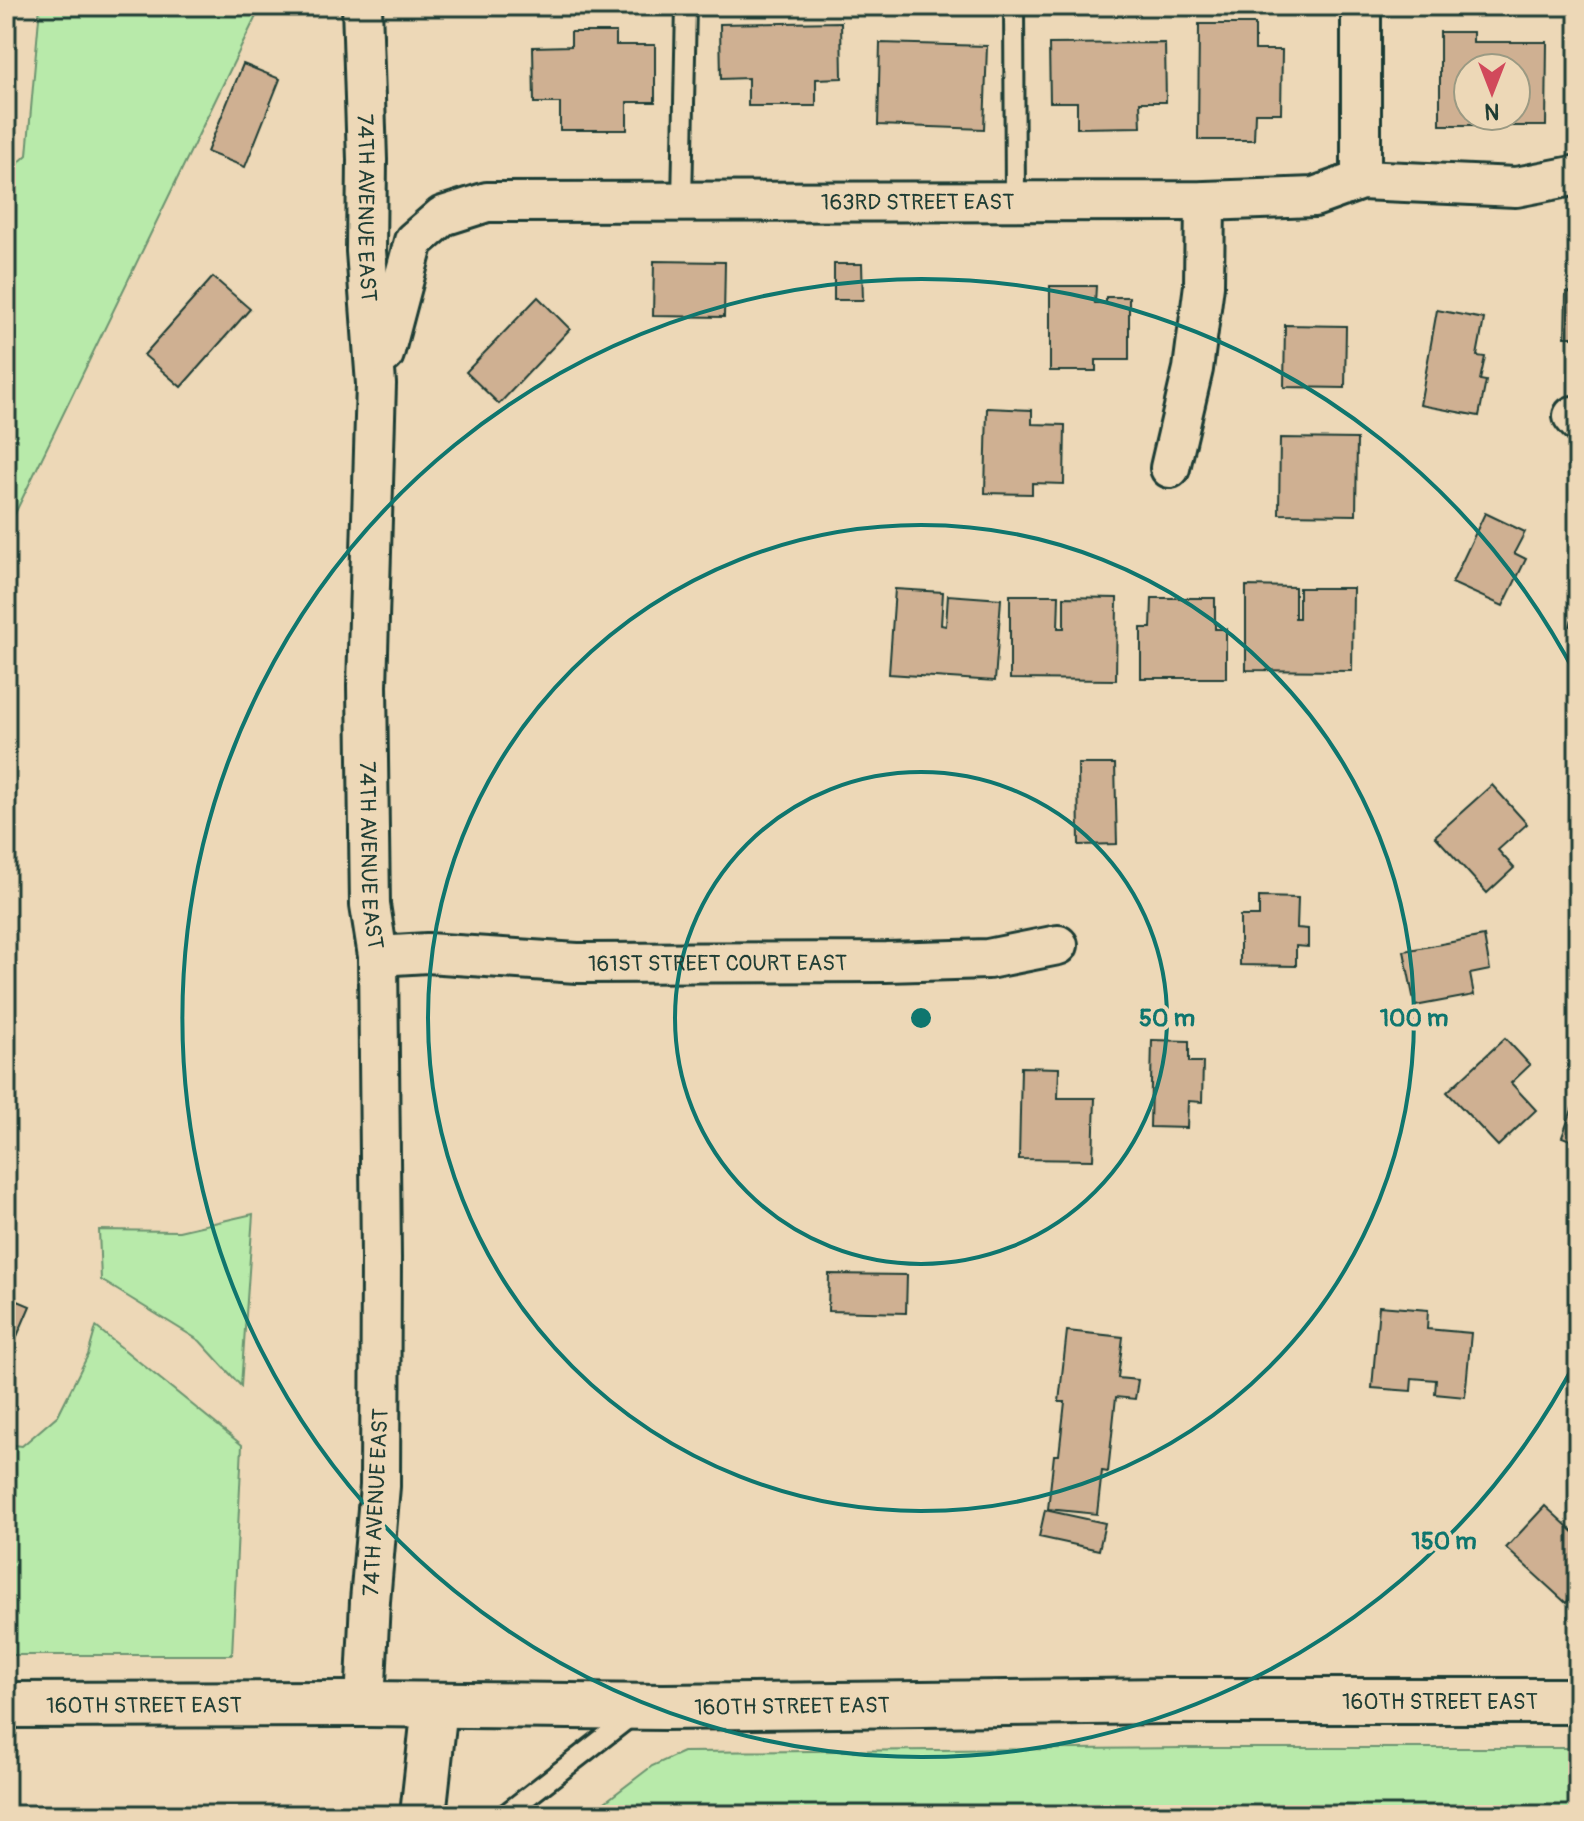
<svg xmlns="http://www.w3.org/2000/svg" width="1584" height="1821" font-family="Pangolin,sans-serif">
  <rect width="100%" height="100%" fill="#edd8b7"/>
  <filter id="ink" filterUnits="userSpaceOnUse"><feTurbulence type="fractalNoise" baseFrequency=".0125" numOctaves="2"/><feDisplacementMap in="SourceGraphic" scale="16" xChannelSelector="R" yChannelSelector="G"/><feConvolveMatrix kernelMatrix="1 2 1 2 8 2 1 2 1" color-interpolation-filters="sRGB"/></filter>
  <g filter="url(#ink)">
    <g fill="#b8eaaa" stroke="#6c946f" stroke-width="2">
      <polygon points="40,6 261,6 6,532 6,174 27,155"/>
      <polygon points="253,1214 241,1386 200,1341 101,1280 99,1230 179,1231"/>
      <polygon points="96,1327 242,1445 232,1655 6,1655 6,1444 22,1446 58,1415 88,1355"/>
      <polygon points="1191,1748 1578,1748 1578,1815 588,1815 652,1766 683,1752"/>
    </g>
    <g fill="#cfb092" stroke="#1f3d34" stroke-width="2">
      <polygon points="1448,6 1531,6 1531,8"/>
      <polygon points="841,22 842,78 816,79 816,106 748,106 748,78 721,79 720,24"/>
      <polygon points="1199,24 1255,24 1255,50 1282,50 1281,113 1255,113 1254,140 1198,140"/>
      <polygon points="571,32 616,32 616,45 655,45 655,102 627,102 627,130 560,130 560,103 534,103 533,47 571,46"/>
      <polygon points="1440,32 1473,32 1473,42 1547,42 1546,126 1492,126 1492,116 1516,116 1516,68 1468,68 1468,116 1488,116 1488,125 1440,125"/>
      <polygon points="880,43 987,46 984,129 878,125"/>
      <polygon points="1165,43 1166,102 1140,102 1141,127 1077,128 1077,102 1050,102 1049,44"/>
      <polygon points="243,64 280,79 245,167 207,152"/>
      <polygon points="654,261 725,262 724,317 653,316"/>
      <polygon points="834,264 862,264 863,300 834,300"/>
      <polygon points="213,277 250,309 181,387 144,355"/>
      <polygon points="1050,286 1096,286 1095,303 1106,303 1106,297 1129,297 1129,360 1096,360 1096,371 1050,371"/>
      <polygon points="1566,292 1578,293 1578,337 1565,337"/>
      <polygon points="538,297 570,329 499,404 466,372"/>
      <polygon points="1437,310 1484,319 1477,356 1485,357 1480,380 1486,381 1479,416 1420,405"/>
      <polygon points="1285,325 1346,326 1345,388 1284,387"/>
      <polygon points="987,408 1032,410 1032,424 1065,425 1064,484 1032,483 1032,494 985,493"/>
      <polygon points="1280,438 1357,439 1356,515 1279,514"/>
      <polygon points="1485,513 1525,532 1514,553 1526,559 1503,606 1452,583"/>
      <polygon points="1246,586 1295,587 1295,618 1299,618 1299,588 1353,588 1352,671 1246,670"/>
      <polygon points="895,589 943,592 941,625 946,626 948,595 1001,599 995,681 889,674"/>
      <polygon points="1010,595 1059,595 1058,628 1064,628 1064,597 1117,598 1116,680 1010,679"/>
      <polygon points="1578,597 1578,628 1570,626"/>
      <polygon points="1152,598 1215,598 1215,629 1226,629 1226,678 1141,678 1141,628 1151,628"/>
      <polygon points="1078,764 1115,764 1117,844 1079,845"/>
      <polygon points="1492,785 1527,824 1498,850 1514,868 1487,893 1435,836"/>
      <polygon points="1259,897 1298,898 1297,928 1308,929 1308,947 1296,946 1296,966 1240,965 1240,916 1259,916"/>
      <polygon points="1484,936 1490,970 1470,974 1474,995 1415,1006 1404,951"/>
      <polygon points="1505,1038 1530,1065 1511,1083 1536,1110 1498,1146 1447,1092"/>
      <polygon points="1152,1040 1189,1041 1189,1062 1203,1062 1202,1102 1188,1101 1187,1128 1150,1127"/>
      <polygon points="1021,1067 1059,1068 1058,1098 1095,1098 1093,1160 1019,1159"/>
      <polygon points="1578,1093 1578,1143 1562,1137"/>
      <polygon points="829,1274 907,1275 906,1313 828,1311"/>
      <polygon points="6,1296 30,1306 6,1362"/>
      <polygon points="1379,1306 1428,1310 1427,1329 1471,1333 1465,1397 1435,1394 1436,1380 1412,1378 1411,1391 1372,1388"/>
      <polygon points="1067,1331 1123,1337 1118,1378 1138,1380 1135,1399 1116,1397 1108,1472 1102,1471 1097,1514 1048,1509 1054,1455 1059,1455 1065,1402 1059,1402"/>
      <polygon points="1545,1506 1578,1536 1578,1590 1566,1603 1506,1548"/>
      <polygon points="1045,1510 1105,1523 1099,1550 1039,1537"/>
    </g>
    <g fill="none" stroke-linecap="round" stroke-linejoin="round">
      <g stroke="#1f3d34" stroke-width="24">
        <g id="service">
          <polyline points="1014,6 1015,201"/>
          <polyline points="682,201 686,6"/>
          <polyline points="504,1815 634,1714"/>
        </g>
      </g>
      <g stroke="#1f3d34" stroke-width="44">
        <g id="minor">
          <path id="s1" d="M362,6L367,160L366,251L376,384L367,686L370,905L378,956L381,1258L380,1486L370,1601L365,1704"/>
          <polyline points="1361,6 1361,180"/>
          <path id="s2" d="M384,354L414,241L443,216L487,202L1205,201L1314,197L1361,180L1516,187L1578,175"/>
          <polyline points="1573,416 1578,422"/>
          <polyline points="1170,468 1193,369 1204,285 1205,201"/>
          <path id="s3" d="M378,956L427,953L577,963L886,962L988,959L1058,945"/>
        </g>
      </g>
      <g stroke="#1f3d34" stroke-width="50">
        <polyline id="tertiary" points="423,1815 435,1706"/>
      </g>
      <g stroke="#1f3d34" stroke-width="50">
        <g id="secondary">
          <path id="s4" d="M6,1705L365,1704L664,1707L1168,1701H1578"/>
        </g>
      </g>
      <use href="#service" stroke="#edd8b7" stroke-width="18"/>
      <use href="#minor" stroke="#edd8b7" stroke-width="38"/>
      <use href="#tertiary" stroke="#edd8b7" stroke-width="44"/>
      <use href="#secondary" stroke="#edd8b7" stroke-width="44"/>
    </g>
  </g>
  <g fill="none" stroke="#0f766e" stroke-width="4">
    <circle cx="921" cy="1018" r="246"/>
    <circle cx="921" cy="1018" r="493"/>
    <path d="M1577 1359A739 739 0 1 1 1577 677"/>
  </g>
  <g text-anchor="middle" stroke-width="8" stroke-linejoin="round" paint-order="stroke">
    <g font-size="22" fill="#1f3d34" stroke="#edd8b7">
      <text dy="8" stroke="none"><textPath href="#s2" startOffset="632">163RD STREET EAST</textPath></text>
      <text dy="8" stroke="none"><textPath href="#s1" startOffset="202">74TH AVENUE EAST</textPath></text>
      <text dy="8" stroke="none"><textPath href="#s1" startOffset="850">74TH AVENUE EAST</textPath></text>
      <text dy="8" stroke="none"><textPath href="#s3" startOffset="340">161ST STREET COURT EAST</textPath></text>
      <text transform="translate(375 1502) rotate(-87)" y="8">74TH AVENUE EAST</text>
      <text dy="8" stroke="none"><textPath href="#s4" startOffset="1434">160TH STREET EAST</textPath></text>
      <text dy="8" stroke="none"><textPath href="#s4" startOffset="138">160TH STREET EAST</textPath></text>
      <text dy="8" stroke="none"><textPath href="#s4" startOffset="786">160TH STREET EAST</textPath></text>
    </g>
  </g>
  <circle cx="921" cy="1018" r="12" fill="#0f766e" stroke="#edd8b7" stroke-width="4"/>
  <g font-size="24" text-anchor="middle" font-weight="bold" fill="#0f766e" stroke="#edd8b7" stroke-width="8" stroke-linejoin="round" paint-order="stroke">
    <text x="1167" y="1026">50 m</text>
    <text x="1414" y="1026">100 m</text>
    <text x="1444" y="1549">150 m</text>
  </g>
  <rect width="1584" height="1821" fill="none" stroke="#edd8b7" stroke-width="32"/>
  <rect x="16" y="16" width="1552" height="1789" fill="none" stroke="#1f3d34" stroke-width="3" filter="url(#ink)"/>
  <g transform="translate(1492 92) rotate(180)"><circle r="38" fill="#edd8b7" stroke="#9b9a83" stroke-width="2"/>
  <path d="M0-6L14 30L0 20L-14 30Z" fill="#d1495b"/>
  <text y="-12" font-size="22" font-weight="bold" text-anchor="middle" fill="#1f3d34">N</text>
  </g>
</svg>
